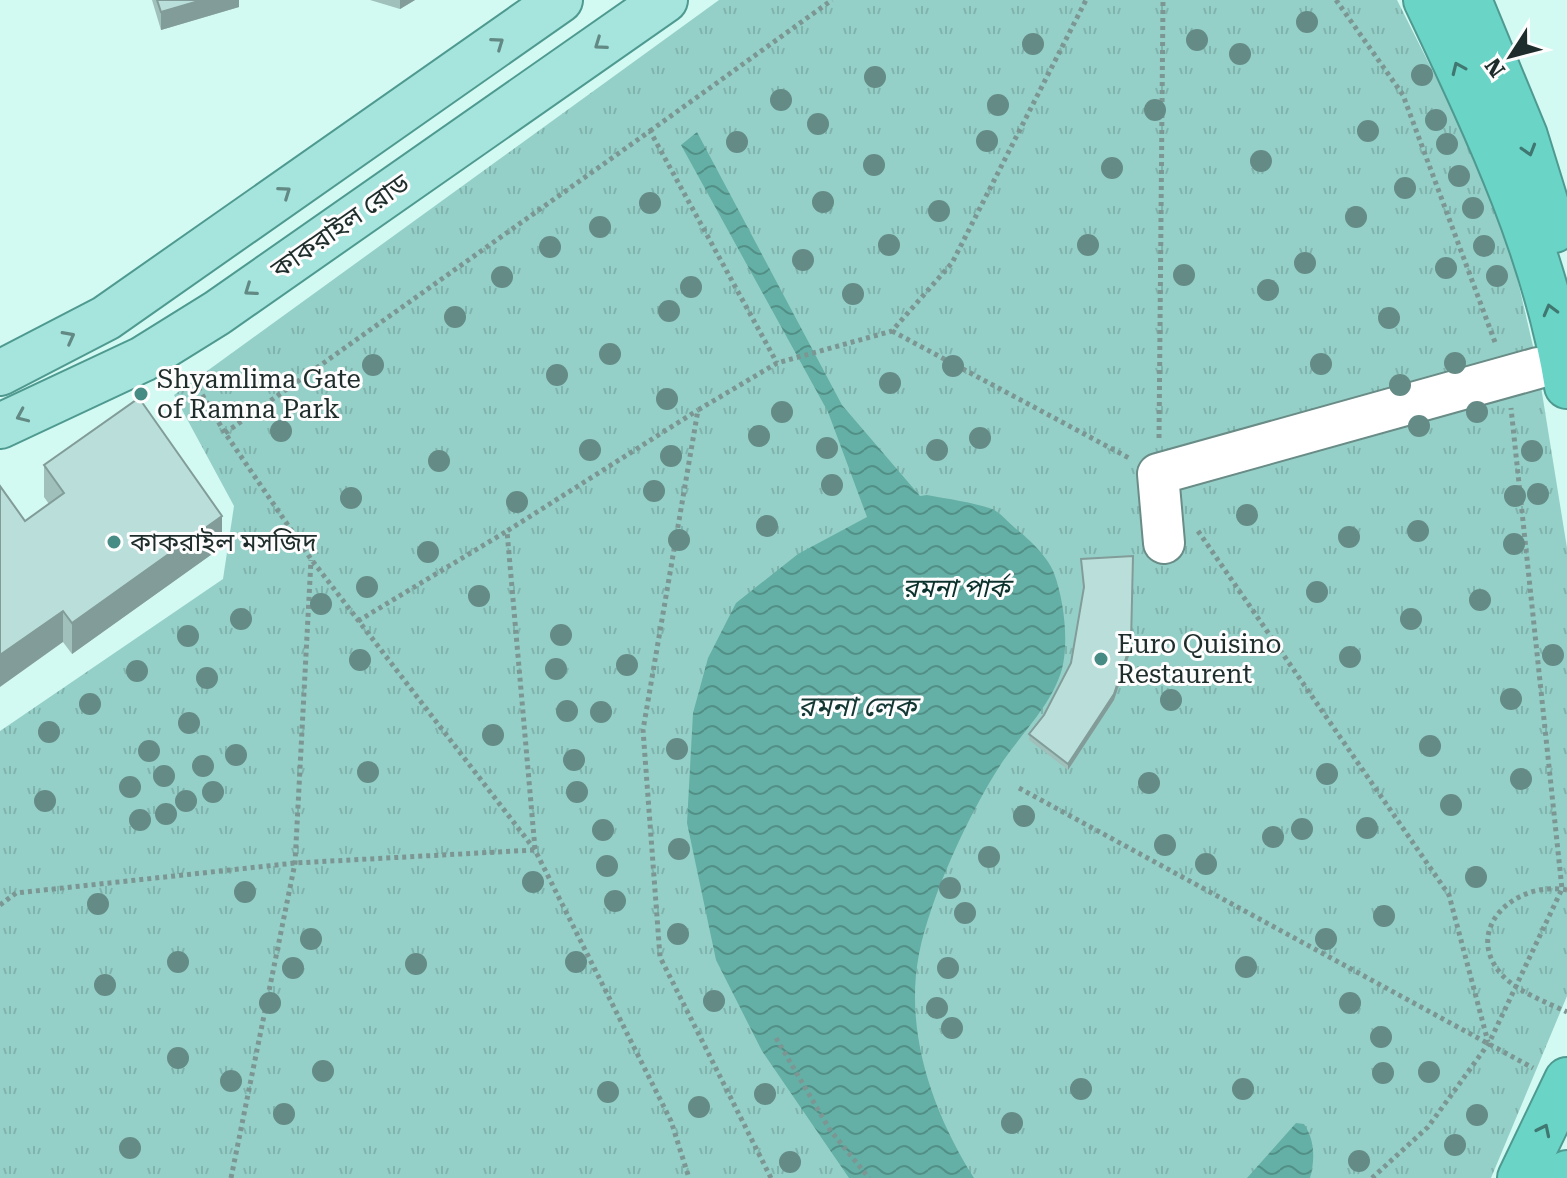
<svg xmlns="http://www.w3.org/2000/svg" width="1567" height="1178" font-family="'Roboto Serif','Noto Sans Bengali',serif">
  <defs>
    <pattern id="park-tufts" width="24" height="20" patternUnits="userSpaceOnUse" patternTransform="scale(2)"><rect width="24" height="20" fill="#95d0c8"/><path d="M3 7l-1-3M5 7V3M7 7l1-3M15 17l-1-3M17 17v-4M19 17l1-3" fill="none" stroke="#80b3ac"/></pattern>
    <pattern id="water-waves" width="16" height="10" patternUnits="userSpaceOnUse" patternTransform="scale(2)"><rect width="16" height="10" fill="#64b0a6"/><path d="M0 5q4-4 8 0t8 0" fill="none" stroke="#529087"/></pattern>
  </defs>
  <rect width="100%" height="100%" fill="#d3f9f3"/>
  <polygon fill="url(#park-tufts)" points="719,0 1397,0 1470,145 1511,251 1538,368 1567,548 1567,996 1491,1178 0,1178 0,731 223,579 234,506 174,395"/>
  <g fill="url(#water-waves)">
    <path d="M697,132L842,405L920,496L927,495C948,499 972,502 992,509C1000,512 1008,522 1015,528C1029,539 1048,557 1054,573C1064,600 1069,642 1062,669C1052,704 1023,732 1003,761C971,809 930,897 919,954C904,1032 933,1113 974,1178H849L762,1051L716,960L687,823L693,713L708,658L736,603L798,554L867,517L828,412L681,145Z"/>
    <path d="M1296,1123L1304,1124C1315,1140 1315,1160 1310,1178H1247Z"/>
  </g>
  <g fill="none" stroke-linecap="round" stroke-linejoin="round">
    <g stroke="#698c87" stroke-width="44">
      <polyline id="minor" points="1164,543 1158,474 1538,368"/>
    </g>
    <g stroke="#4f9a90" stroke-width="48">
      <g id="major">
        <polyline points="0,373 106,318 560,0"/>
        <polyline points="0,426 143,359 217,313 665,0"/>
      </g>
    </g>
    <g stroke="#4f9a90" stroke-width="48">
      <g id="highway">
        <path d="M1426,0C1484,123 1546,251 1567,386"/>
        <polyline points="1469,0 1525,136 1554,230"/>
        <polyline points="1520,1178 1567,1080"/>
        <polyline points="1564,1178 1567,1173"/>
      </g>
    </g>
    <g stroke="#7c9793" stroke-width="5" stroke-dasharray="4 4" stroke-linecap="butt">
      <polyline points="1336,0 1403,95 1496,345"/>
      <polyline points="650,131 832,0"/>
      <polyline points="892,331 1129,458"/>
      <polyline points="194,381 225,433 311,559 535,850 671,1121 689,1178"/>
      <polyline points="225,433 650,131 777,363"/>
      <polyline points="1159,438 1163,0"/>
      <polyline points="1198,531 1449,895 1488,1042"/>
      <polyline points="358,621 507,531"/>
      <polyline points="1019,788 1533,1068"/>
      <polyline points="535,849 507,531 698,410"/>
      <polyline points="0,905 16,893 295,863 534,850"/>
      <polyline points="776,1038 830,1130 869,1178"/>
      <polyline points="231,1178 295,863 311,560"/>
      <polyline points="771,1178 660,957 643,730 698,410 777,363 892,331 952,263 1086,0"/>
      <polyline points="1372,1178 1428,1127 1489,1043 1562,889 1511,408"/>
    </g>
    <use href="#minor" stroke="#fff" stroke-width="40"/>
    <use href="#major" stroke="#a6e5dd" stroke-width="44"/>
    <use href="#highway" stroke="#6ad4c7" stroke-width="44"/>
    <path stroke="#7c9793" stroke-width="5" stroke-dasharray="4 4" stroke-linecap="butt" d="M1567,890C1516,880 1461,929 1502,975C1518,992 1546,1002 1567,1012"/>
  </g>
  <g fill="#658b86">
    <circle cx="1307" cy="22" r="11"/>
    <circle cx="1197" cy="40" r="11"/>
    <circle cx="1033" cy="44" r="11"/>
    <circle cx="1240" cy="54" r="11"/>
    <circle cx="1422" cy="75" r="11"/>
    <circle cx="875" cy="77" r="11"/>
    <circle cx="781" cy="100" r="11"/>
    <circle cx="998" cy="105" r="11"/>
    <circle cx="1155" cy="110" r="11"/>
    <circle cx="1436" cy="120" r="11"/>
    <circle cx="818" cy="124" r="11"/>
    <circle cx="1368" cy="131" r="11"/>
    <circle cx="987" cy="141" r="11"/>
    <circle cx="737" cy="142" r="11"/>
    <circle cx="1447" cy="144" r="11"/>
    <circle cx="1261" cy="161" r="11"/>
    <circle cx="874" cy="165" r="11"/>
    <circle cx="1112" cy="168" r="11"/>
    <circle cx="1459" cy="176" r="11"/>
    <circle cx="1405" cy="188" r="11"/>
    <circle cx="823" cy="202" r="11"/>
    <circle cx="650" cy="203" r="11"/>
    <circle cx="1473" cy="208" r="11"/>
    <circle cx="939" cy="211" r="11"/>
    <circle cx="1356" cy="217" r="11"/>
    <circle cx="600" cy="227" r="11"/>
    <circle cx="889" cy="245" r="11"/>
    <circle cx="1088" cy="245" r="11"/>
    <circle cx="1484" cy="246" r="11"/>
    <circle cx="550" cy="247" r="11"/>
    <circle cx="803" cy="260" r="11"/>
    <circle cx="1305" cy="263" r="11"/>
    <circle cx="1446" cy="268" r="11"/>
    <circle cx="1184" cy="275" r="11"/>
    <circle cx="1497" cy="276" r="11"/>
    <circle cx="502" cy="277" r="11"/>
    <circle cx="691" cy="287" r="11"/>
    <circle cx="1268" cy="290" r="11"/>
    <circle cx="853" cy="294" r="11"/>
    <circle cx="669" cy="311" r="11"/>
    <circle cx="455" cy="317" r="11"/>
    <circle cx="1389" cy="318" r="11"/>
    <circle cx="610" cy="354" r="11"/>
    <circle cx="1455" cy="363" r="11"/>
    <circle cx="1321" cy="364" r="11"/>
    <circle cx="373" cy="365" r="11"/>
    <circle cx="953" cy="366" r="11"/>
    <circle cx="557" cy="375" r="11"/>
    <circle cx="890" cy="383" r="11"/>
    <circle cx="1400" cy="385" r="11"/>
    <circle cx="667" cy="399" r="11"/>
    <circle cx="782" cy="412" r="11"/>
    <circle cx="1477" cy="412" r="11"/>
    <circle cx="1419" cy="426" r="11"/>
    <circle cx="281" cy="431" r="11"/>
    <circle cx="759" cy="436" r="11"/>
    <circle cx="980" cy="438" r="11"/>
    <circle cx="827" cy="448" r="11"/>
    <circle cx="590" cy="450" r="11"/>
    <circle cx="937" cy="450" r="11"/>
    <circle cx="1532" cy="451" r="11"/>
    <circle cx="671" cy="456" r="11"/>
    <circle cx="439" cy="461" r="11"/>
    <circle cx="832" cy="485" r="11"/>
    <circle cx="654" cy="491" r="11"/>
    <circle cx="1538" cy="494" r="11"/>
    <circle cx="1515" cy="496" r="11"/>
    <circle cx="351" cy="498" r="11"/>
    <circle cx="517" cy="502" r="11"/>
    <circle cx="1247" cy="515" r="11"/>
    <circle cx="767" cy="526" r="11"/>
    <circle cx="1418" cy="531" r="11"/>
    <circle cx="1349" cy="537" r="11"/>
    <circle cx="679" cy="540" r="11"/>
    <circle cx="1514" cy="544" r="11"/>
    <circle cx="428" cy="552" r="11"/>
    <circle cx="367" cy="587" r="11"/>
    <circle cx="1317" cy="592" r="11"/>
    <circle cx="479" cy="596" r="11"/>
    <circle cx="1480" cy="600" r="11"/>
    <circle cx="321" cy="604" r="11"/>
    <circle cx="241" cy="619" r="11"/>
    <circle cx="1411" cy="619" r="11"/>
    <circle cx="561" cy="635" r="11"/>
    <circle cx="188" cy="636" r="11"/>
    <circle cx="1553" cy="655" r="11"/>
    <circle cx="1350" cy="657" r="11"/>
    <circle cx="360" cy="660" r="11"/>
    <circle cx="627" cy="665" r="11"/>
    <circle cx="556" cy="669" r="11"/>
    <circle cx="137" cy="671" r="11"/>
    <circle cx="207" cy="678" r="11"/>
    <circle cx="1511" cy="699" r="11"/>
    <circle cx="1171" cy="700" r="11"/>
    <circle cx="90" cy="704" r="11"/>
    <circle cx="567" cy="711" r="11"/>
    <circle cx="601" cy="712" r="11"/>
    <circle cx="189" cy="723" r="11"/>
    <circle cx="49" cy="732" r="11"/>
    <circle cx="493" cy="735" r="11"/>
    <circle cx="1430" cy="746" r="11"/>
    <circle cx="677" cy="749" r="11"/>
    <circle cx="149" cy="751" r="11"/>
    <circle cx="236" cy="755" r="11"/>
    <circle cx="574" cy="760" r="11"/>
    <circle cx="203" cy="766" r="11"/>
    <circle cx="368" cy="772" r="11"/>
    <circle cx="1327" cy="774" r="11"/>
    <circle cx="164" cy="776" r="11"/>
    <circle cx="1521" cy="779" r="11"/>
    <circle cx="1149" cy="783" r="11"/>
    <circle cx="130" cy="787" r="11"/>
    <circle cx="213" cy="792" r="11"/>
    <circle cx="577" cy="792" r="11"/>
    <circle cx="45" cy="801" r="11"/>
    <circle cx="186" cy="801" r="11"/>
    <circle cx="1451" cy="805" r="11"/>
    <circle cx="166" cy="814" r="11"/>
    <circle cx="1024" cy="816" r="11"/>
    <circle cx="140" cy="820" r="11"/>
    <circle cx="1367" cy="828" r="11"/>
    <circle cx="1302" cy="829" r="11"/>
    <circle cx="603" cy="830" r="11"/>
    <circle cx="1273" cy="837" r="11"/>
    <circle cx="1165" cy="845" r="11"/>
    <circle cx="679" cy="849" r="11"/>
    <circle cx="989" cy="857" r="11"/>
    <circle cx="1206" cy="864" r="11"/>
    <circle cx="607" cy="866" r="11"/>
    <circle cx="1476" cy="877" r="11"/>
    <circle cx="533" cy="882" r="11"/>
    <circle cx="950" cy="888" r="11"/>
    <circle cx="245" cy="892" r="11"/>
    <circle cx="615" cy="901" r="11"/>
    <circle cx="98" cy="904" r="11"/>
    <circle cx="965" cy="913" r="11"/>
    <circle cx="1384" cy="916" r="11"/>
    <circle cx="678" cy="934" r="11"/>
    <circle cx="311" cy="939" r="11"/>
    <circle cx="1326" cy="939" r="11"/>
    <circle cx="178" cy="962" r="11"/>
    <circle cx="576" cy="962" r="11"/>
    <circle cx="416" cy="964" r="11"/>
    <circle cx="1246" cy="967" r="11"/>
    <circle cx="293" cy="968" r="11"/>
    <circle cx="948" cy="968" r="11"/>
    <circle cx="105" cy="985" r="11"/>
    <circle cx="714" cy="1001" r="11"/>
    <circle cx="270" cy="1003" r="11"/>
    <circle cx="1350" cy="1003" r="11"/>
    <circle cx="937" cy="1008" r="11"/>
    <circle cx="952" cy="1028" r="11"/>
    <circle cx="1381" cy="1037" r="11"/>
    <circle cx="178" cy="1058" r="11"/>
    <circle cx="323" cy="1071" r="11"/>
    <circle cx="1429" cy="1072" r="11"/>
    <circle cx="1383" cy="1073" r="11"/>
    <circle cx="231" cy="1081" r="11"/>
    <circle cx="1081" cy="1089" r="11"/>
    <circle cx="1243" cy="1089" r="11"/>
    <circle cx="608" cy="1092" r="11"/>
    <circle cx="765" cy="1094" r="11"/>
    <circle cx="699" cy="1107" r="11"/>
    <circle cx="284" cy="1114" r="11"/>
    <circle cx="1477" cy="1115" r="11"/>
    <circle cx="1012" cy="1123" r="11"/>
    <circle cx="1455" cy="1145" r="11"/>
    <circle cx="130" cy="1148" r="11"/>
    <circle cx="1359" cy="1161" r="11"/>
    <circle cx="790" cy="1162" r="11"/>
  </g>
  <g fill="#a0c0bb">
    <polygon points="152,0 239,0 239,7 161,30"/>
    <polygon points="370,0 415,0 400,9"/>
    <polygon points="44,465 222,547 72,654 63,642 49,504 44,497"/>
    <polygon points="1081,559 1131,650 1114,700 1068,770 1029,740 1029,734 1044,715 1071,663 1084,590"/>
  </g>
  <g fill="#829c99">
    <polygon points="202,0 239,0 239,7 161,30 161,12"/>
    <polygon points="400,0 415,0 400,9"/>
    <polygon points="222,516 222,547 72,654 72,623"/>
    <polygon points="1133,556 1131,650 1114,700 1068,770 1068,764"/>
    <polygon points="63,611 63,642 0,687 0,655"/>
  </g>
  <g fill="#badfda" stroke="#829c99" stroke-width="2">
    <polygon points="157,0 202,0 161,12"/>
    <polygon points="139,398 222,516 72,623 63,611 0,655 0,486 25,521 64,493 44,465"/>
    <polygon points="1133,556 1131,643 1114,694 1068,764 1029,734 1044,715 1071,663 1084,587 1081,559"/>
  </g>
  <defs><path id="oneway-chevron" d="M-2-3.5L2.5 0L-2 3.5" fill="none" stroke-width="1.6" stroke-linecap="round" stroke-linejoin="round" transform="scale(2)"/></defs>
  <g stroke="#628984">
    <use href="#oneway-chevron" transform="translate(498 43) rotate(-35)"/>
    <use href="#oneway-chevron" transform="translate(600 44) rotate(145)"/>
    <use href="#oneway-chevron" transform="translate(285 192) rotate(-35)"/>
    <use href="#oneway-chevron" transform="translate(250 290) rotate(145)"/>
    <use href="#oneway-chevron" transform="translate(69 337) rotate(-28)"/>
    <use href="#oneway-chevron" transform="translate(22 416) rotate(156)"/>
  </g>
  <g stroke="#407871">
    <use href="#oneway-chevron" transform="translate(1458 68) rotate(-114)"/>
    <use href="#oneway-chevron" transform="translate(1529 150) rotate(73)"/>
    <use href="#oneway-chevron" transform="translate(1550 310) rotate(-105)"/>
    <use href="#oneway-chevron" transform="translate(1544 1130) rotate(-64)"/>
  </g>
  <g fill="#468c84" stroke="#fdfdfd" stroke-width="3">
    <circle cx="141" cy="394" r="8"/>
    <circle cx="114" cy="542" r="8"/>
    <circle cx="1101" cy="659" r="8"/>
  </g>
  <g text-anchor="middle" stroke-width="6" stroke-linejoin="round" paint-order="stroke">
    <g font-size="26" fill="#1e2d2b" stroke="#fdfdfd">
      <text transform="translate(340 226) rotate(-35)" y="9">কাকরাইল রোড</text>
    </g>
    <g font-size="26" fill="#1e2d2b" stroke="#fdfdfd" text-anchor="start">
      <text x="157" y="388">Shyamlima Gate<tspan x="157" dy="30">of Ramna Park</tspan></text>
      <text x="130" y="551">কাকরাইল মসজিদ</text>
      <text x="1117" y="653">Euro Quisino<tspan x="1117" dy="30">Restaurent</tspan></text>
    </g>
    <g font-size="26" font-style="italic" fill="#0b312d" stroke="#fdfdfd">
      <text x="956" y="597">রমনা পার্ক</text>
    </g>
    <g font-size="28" font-style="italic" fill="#133834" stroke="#fdfdfd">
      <text x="857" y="716">রমনা লেক</text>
    </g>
  </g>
  <g transform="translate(1511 56) rotate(234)" stroke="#fdfdfd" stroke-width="6" paint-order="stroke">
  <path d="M0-6L14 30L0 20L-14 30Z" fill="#1e2d2b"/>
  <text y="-12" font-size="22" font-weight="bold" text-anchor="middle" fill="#1e2d2b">N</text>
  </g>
</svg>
